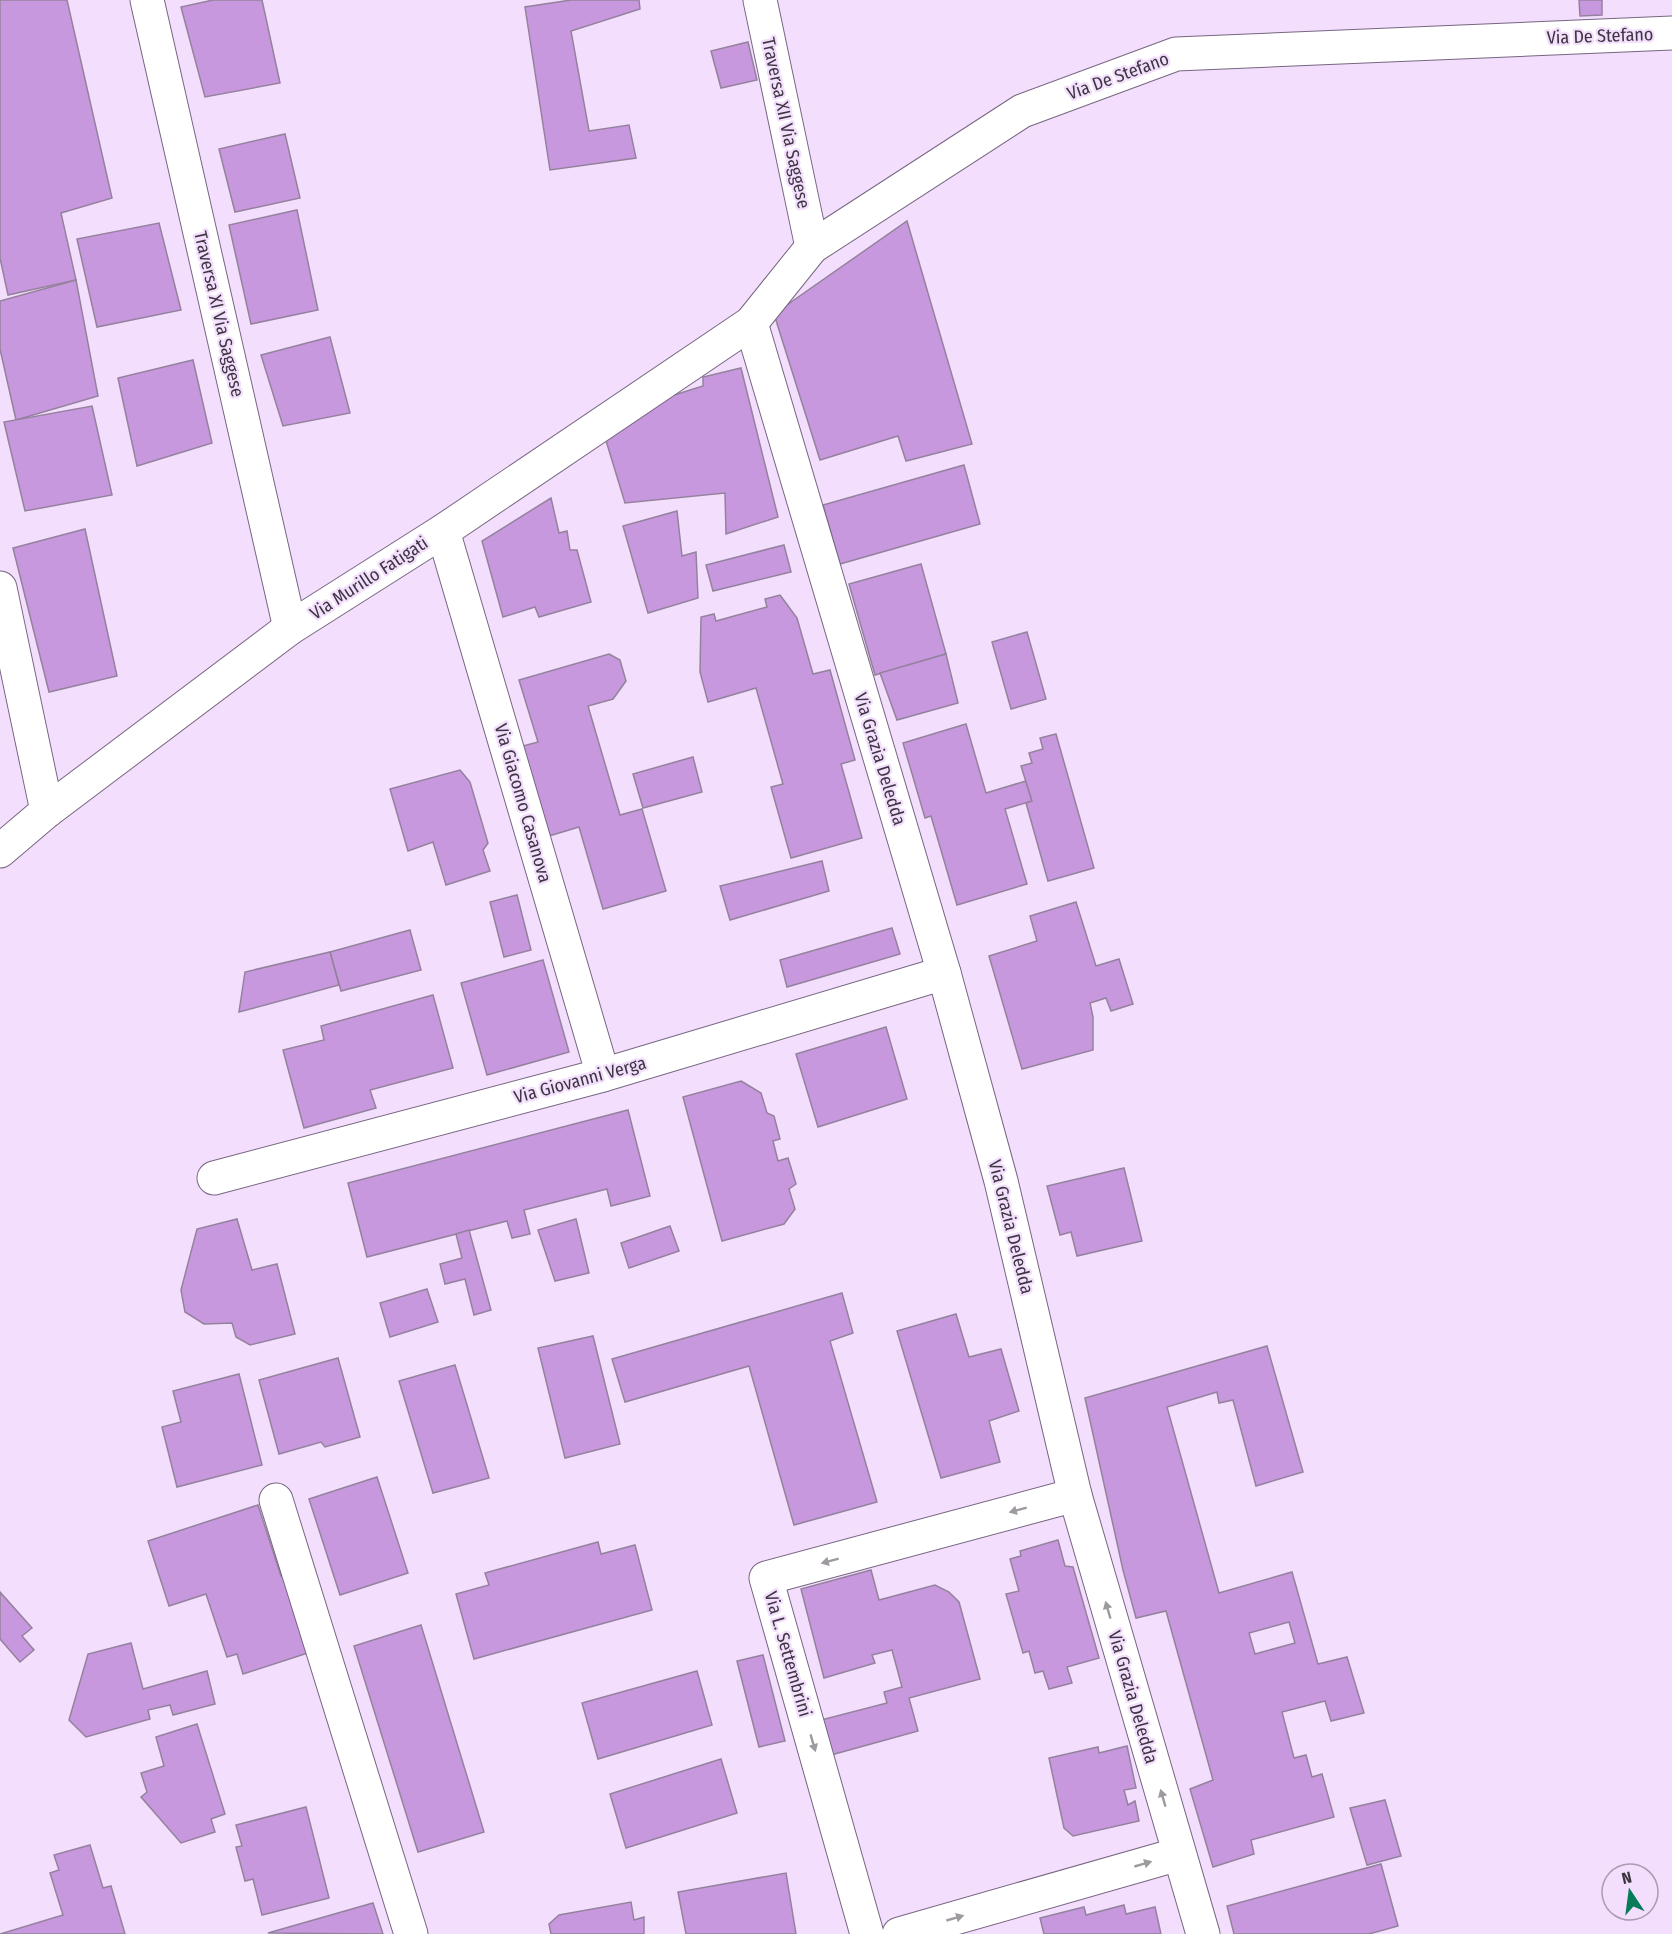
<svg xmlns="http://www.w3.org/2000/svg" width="1672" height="1934" font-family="'Fira Sans Condensed',sans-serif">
  <rect width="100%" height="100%" fill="#f3dffd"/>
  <g fill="#c898df" stroke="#94829d" stroke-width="1.5" fill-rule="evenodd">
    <polygon points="0,0 67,0 112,198 61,213 76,280 8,295 0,258"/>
    <polygon points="213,0 262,0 280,83 205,97 181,7"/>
    <polygon points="571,0 639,0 640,9 571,31 589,131 629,125 636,158 550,170 525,7"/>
    <polygon points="1579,0 1602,0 1602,15 1580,16"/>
    <polygon points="748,42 757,80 721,88 711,51"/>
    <polygon points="285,134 300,198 235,212 219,149"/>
    <polygon points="297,210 318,310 251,324 229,225"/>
    <polygon points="907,221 972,444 906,461 898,436 820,460 774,314"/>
    <polygon points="159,223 181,310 97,327 77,239"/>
    <polygon points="76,280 98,396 16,420 0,349 0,301"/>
    <polygon points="330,337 350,413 283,426 261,355"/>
    <polygon points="193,360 212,443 137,466 118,378"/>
    <polygon points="741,368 778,517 726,534 725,493 625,503 604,434 671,396 703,386 703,377"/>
    <polygon points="92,406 112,495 25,511 4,422"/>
    <polygon points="964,465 980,524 840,564 823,505"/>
    <polygon points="551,498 559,533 567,531 570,550 577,550 591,602 539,617 535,607 503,617 482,541"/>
    <polygon points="677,511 682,556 696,552 698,598 648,613 623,526"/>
    <polygon points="85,529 117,676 49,692 13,548"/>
    <polygon points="784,545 791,572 713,591 706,565"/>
    <polygon points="921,564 946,654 875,675 849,584"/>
    <polygon points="780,595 797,618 813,674 830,670 855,760 841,764 862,838 791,858 771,787 783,784 756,688 708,702 700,672 701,617 714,614 716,621 767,607 765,599"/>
    <polygon points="1027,632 1046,699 1011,709 992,642"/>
    <polygon points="609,654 620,660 626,681 613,699 588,706 620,815 642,809 666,891 603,909 579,827 549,836 523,746 538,742 519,680"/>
    <polygon points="946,654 958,703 897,720 880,673"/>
    <polygon points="966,724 986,793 1026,781 1032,801 1005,809 1027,884 957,905 931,816 925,818 903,743"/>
    <polygon points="1056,734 1094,868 1048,881 1026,803 1032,801 1021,766 1032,763 1029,753 1043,749 1040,738"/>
    <polygon points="693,757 702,792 643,808 633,774"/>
    <polygon points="460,770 470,782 488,843 483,850 490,871 446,885 433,842 408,851 390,789"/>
    <polygon points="822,861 829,891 730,920 720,886"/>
    <polygon points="517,895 531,950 504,957 490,902"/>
    <polygon points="1076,902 1096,966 1119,959 1133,1004 1111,1011 1106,998 1090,1003 1093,1017 1093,1050 1022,1069 989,956 1037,941 1030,916"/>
    <polygon points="892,928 900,954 787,987 780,960"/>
    <polygon points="410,930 421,970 341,991 330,952"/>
    <polygon points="330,952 339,985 239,1012 245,972"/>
    <polygon points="543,960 569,1052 487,1075 461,983"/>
    <polygon points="433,995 453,1068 370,1090 376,1108 304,1128 283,1050 324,1040 321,1026"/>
    <polygon points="886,1027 907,1099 818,1127 796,1054"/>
    <polygon points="741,1081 761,1093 767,1113 774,1116 780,1139 773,1141 778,1161 788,1158 796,1184 789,1189 795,1209 784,1224 722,1241 683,1097"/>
    <polygon points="628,1110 650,1196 611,1206 607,1189 524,1210 530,1234 512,1238 507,1221 367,1257 348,1183"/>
    <polygon points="1124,1168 1142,1241 1077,1256 1071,1232 1060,1235 1047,1186"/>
    <polygon points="237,1219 252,1270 277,1264 295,1334 250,1345 236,1337 232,1323 204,1324 185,1312 181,1290 197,1229"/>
    <polygon points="576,1219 589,1273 555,1281 538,1230"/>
    <polygon points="670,1226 679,1251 629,1268 621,1243"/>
    <polygon points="469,1230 491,1310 474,1315 465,1279 445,1284 440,1264 462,1258 456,1234"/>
    <polygon points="427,1289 438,1322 390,1337 380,1303"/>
    <polygon points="842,1293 853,1333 830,1341 877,1502 794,1525 749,1366 625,1402 612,1359"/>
    <polygon points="956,1314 969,1357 1001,1349 1019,1411 989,1421 1000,1462 941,1478 897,1331"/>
    <polygon points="593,1336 620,1444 565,1458 538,1348"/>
    <path d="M1267,1346L1303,1472L1256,1486L1233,1400L1219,1403L1217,1392L1167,1407L1219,1593L1292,1572L1318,1664L1347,1657L1364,1713L1331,1721L1325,1701L1282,1712L1294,1758L1306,1755L1312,1777L1322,1774L1334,1817L1251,1840L1254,1854L1213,1867L1190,1789L1213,1780L1166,1611L1136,1618L1123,1570L1085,1398ZM1289,1622L1295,1643L1255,1654L1249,1633Z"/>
    <polygon points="338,1358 360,1437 325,1447 321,1442 279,1454 259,1380"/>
    <polygon points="455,1365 489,1478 433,1493 399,1381"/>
    <polygon points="239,1374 262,1465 177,1487 162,1427 181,1422 173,1391"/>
    <polygon points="377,1477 408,1573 340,1595 309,1499"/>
    <polygon points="258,1505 281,1576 292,1573 317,1650 243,1674 237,1654 227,1657 206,1594 169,1606 148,1541"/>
    <polygon points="1058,1540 1065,1566 1073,1567 1099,1658 1067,1667 1072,1683 1049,1689 1043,1671 1035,1673 1029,1651 1023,1653 1006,1594 1019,1591 1010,1559 1021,1556 1020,1551"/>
    <polygon points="598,1542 601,1554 635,1545 652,1610 474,1659 456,1594 489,1585 485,1573"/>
    <polygon points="871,1570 879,1600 935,1585 949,1592 959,1602 980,1679 909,1698 918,1731 831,1755 821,1720 887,1703 884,1692 902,1687 892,1650 872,1655 875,1663 824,1678 801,1589"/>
    <polygon points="0,1592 32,1628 22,1636 34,1650 20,1662 0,1639"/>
    <polygon points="421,1625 484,1832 418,1852 354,1646"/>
    <polygon points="131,1643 143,1689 207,1671 215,1704 173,1715 170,1705 148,1710 150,1719 86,1737 69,1720 88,1654"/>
    <polygon points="763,1655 785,1741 759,1747 737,1661"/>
    <polygon points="697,1671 712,1725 598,1759 582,1703"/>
    <polygon points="197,1724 225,1814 211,1819 215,1832 181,1843 141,1797 147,1792 141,1773 164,1766 156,1737"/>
    <polygon points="1127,1746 1136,1788 1124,1790 1128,1805 1135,1801 1139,1821 1073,1836 1064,1828 1049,1758 1098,1747 1099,1753"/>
    <polygon points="721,1759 737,1813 626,1848 610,1794"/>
    <polygon points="1385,1800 1401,1856 1367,1865 1350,1808"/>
    <polygon points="306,1807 329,1898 262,1915 253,1879 245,1881 236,1847 242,1846 236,1825"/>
    <polygon points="90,1845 103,1888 111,1886 125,1934 0,1934 63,1915 50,1873 59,1870 54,1855"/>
    <polygon points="1381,1864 1398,1926 1369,1934 1234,1934 1227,1906"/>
    <polygon points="786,1873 796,1934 686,1934 678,1892"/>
    <polygon points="631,1902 634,1920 644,1917 644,1934 551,1934 549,1924 559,1915"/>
    <polygon points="373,1903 383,1934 268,1933"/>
    <polygon points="1124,1905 1126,1914 1155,1907 1161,1934 1044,1934 1040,1918 1084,1907 1086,1915"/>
  </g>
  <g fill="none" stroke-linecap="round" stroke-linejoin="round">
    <g stroke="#776680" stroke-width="35">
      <g id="minor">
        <polyline points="147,0 290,628"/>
        <polyline points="760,0 812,247"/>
        <polyline points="751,323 944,973 1001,1181 1075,1495 1203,1934"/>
        <polyline points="443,531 603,1075"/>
        <polyline points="0,588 47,811"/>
        <polyline points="0,851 47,811 290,628 443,531 751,323 812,247 1022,111 1176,54 1672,33"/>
        <polyline points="214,1178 603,1075 944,973"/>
        <polyline points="276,1500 411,1934"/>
        <polyline points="867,1934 766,1578 1075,1495"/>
        <polyline points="899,1934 1179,1854"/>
      </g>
    </g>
    <use href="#minor" stroke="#fff" stroke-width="33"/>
  </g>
  <defs><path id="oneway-solid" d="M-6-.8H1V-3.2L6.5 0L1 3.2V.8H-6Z" transform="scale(1.5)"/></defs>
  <g fill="#9e9aa0">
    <use href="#oneway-solid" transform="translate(1018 1510) rotate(165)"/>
    <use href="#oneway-solid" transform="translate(830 1561) rotate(165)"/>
    <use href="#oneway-solid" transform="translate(1108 1610) rotate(-106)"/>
    <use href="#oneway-solid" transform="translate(813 1743) rotate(74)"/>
    <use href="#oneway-solid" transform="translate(1163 1798) rotate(-106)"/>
    <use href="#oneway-solid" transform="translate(1143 1864) rotate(-16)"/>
    <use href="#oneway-solid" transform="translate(955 1918) rotate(-16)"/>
  </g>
  <g text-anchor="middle" stroke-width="4.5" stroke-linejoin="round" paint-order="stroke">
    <g font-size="18" fill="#3d3540" stroke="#f3dffd">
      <text transform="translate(1600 36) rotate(-2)" y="6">Via De Stefano</text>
      <text transform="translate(1118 76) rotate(-20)" y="6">Via De Stefano</text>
      <text transform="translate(786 123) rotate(78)" y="6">Traversa XII Via Saggese</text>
      <text transform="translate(219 314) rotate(77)" y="6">Traversa XI Via Saggese</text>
      <text transform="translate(369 578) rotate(-33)" y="6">Via Murillo Fatigati</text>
      <text transform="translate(880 759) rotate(73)" y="6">Via Grazia Deledda</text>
      <text transform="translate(523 803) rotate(74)" y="6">Via Giacomo Casanova</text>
      <text transform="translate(580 1080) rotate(-15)" y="6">Via Giovanni Verga</text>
      <text transform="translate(1011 1227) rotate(76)" y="6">Via Grazia Deledda</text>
      <text transform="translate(788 1654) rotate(74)" y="6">Via L. Settembrini</text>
      <text transform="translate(1133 1697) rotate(74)" y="6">Via Grazia Deledda</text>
    </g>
  </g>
  <g transform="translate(1630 1892) rotate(347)"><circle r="28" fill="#f3dffd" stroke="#aa9bb1" stroke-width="1.5"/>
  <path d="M0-4.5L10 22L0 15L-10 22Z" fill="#087c59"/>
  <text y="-9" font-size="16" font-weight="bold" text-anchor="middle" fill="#3d3540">N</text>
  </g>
</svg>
